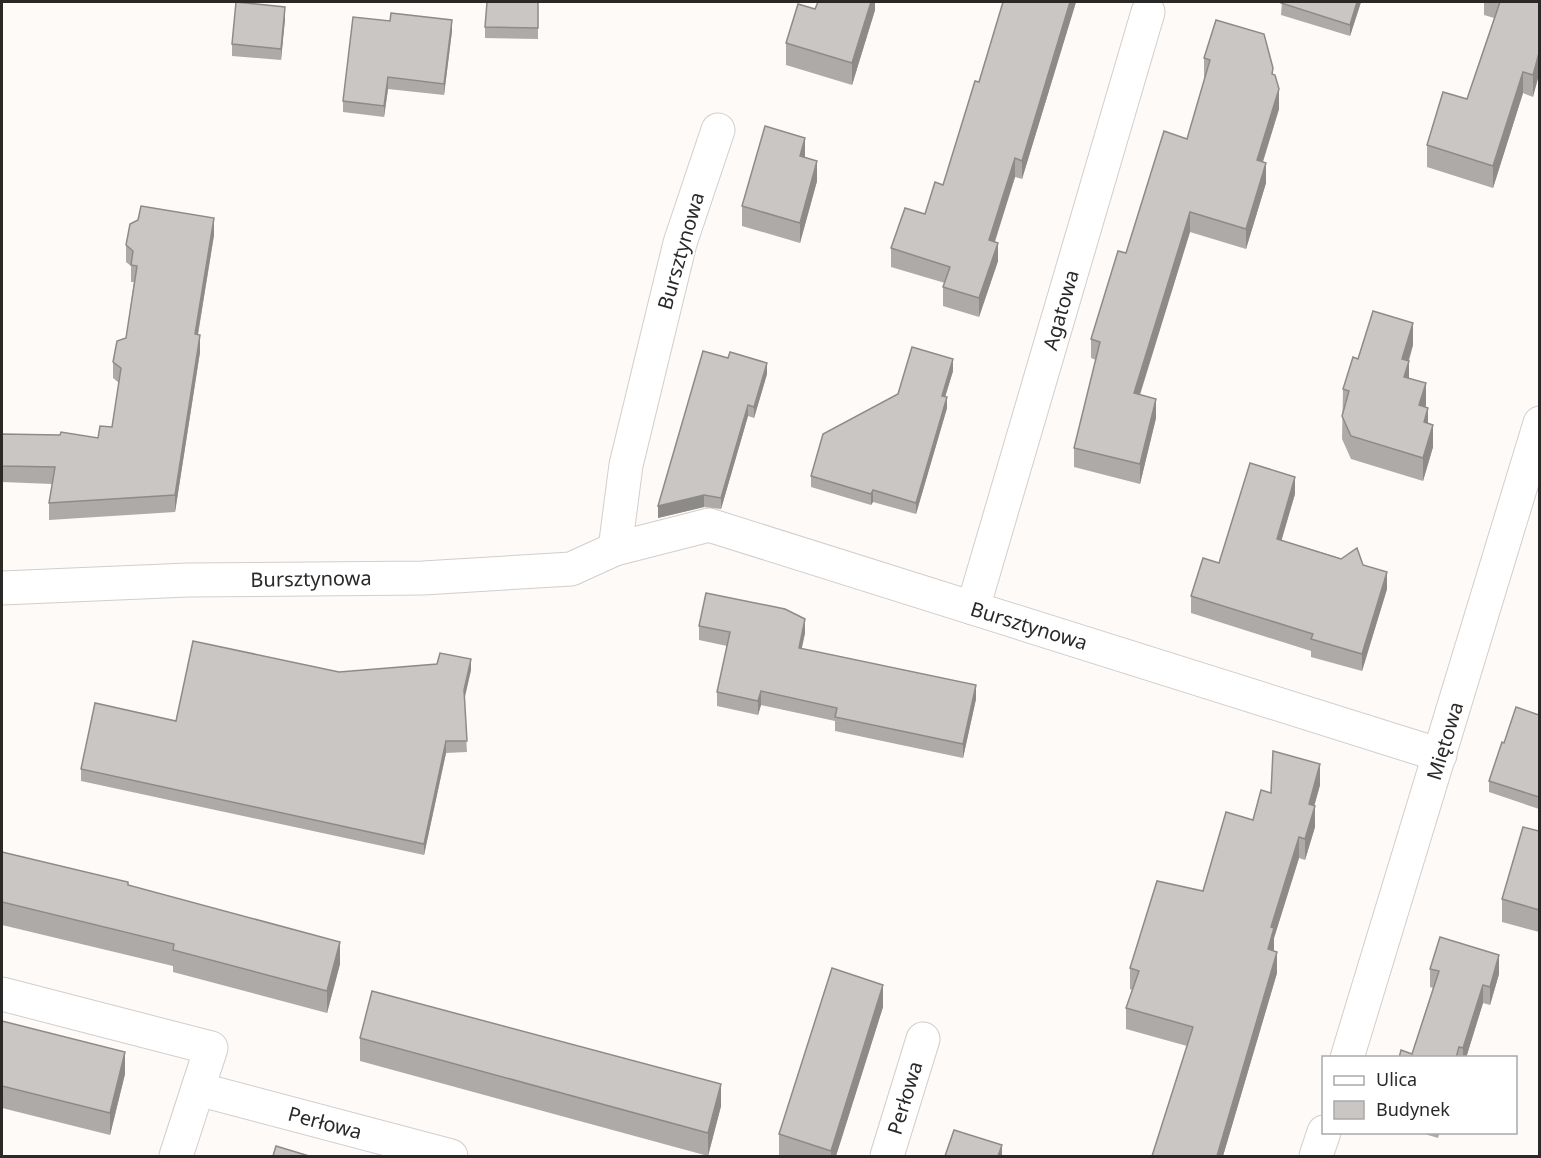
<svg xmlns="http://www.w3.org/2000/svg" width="1541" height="1158" font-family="'Noto Sans',sans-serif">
  <rect width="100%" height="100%" fill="#fefaf7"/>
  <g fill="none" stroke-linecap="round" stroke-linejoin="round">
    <g stroke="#d2cecb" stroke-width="35">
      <g id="minor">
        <polyline points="615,549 626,465 680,243 718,130"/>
        <polyline points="2,588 188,580 423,578 571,569 615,549 709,525 1440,755"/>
        <polyline points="973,608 1148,12"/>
        <polyline points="2,994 211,1048 176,1156"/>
        <polyline points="1347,1058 1540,423"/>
        <polyline points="198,1089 451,1156"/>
        <polyline points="887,1156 923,1039"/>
        <polyline points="1316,1156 1324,1132"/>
      </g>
    </g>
    <use href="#minor" stroke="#fff" stroke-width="33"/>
  </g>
  <g fill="#aeaaa8">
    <polygon points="538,2 538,39 485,38 485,27"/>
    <polygon points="875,2 875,10 852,85 786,65 786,43 815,9"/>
    <polygon points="1076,2 1022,179 1015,177 995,242 998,261 979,317 943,306 943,287 945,283 891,267 891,248 925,214 943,185 979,82"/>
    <polygon points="1282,2 1361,2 1350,36 1281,15"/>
    <polygon points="1484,2 1539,2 1533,97 1523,93 1493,188 1427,167 1427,145 1467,99 1494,18 1484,15"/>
    <polygon points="285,19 281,60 232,56 232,44"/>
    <polygon points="452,31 444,95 388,89 384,117 343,112 343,101"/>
    <polygon points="1204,58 1273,74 1279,109 1263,162 1266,183 1246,249 1190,232 1140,395 1156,418 1140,484 1074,467 1074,448 1096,360 1091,358 1091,339 1126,253 1187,139 1205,78 1204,78"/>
    <polygon points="805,157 817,181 800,243 742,226 742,206"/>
    <polygon points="214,235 198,335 200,352 175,512 49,520 49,503 52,484 2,482 2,434 98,438 112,427 119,383 113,378 113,362 126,338 134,282 131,282 131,266 126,262 126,245"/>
    <polygon points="1413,345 1409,361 1409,378 1426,405 1425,407 1433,447 1423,481 1351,459 1342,439 1343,389 1358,359"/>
    <polygon points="953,371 945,397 947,408 916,514 873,502 871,505 811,487 811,476"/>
    <polygon points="767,374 754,418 748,416 721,509 704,507 658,518"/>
    <polygon points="1295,494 1281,540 1363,565 1387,589 1362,671 1311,657 1311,651 1191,613 1191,596 1219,563"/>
    <polygon points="699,626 805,633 801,649 976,699 963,758 835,731 835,721 761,705 758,715 717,706 717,692 727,646 699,640"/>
    <polygon points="471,670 464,699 467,752 446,753 424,855 81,781 81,769 176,721 339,672"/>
    <polygon points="1539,715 1539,809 1489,792 1489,781"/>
    <polygon points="1320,785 1314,806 1315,827 1305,860 1299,858 1274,938 1274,951 1277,973 1223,1156 1152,1156 1187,1046 1126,1029 1126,1008 1132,990 1130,989 1130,968 1203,891 1271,793"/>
    <polygon points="1539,831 1539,932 1502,922 1502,899"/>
    <polygon points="2,852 128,885 340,964 327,1013 173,972 173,966 2,925"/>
    <polygon points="1430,969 1499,974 1490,1005 1483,1003 1466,1058 1399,1058 1412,1054 1433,988 1430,987"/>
    <polygon points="883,1007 836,1156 779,1156 779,1134"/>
    <polygon points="2,1021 125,1074 110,1135 2,1108"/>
    <polygon points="360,1038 721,1106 708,1156 360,1061"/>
    <polygon points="1418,1132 1440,1132 1438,1138"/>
  </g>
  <g fill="#8d8b88">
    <polygon points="871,2 875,2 875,10 852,85 852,63"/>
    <polygon points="1070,2 1076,2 1022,179 1022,161"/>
    <polygon points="1357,2 1361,2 1350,36 1350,25"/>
    <polygon points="285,7 285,19 281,60 281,49"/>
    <polygon points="452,20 452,31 444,95 444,84"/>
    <polygon points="1539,53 1539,75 1533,97 1533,75"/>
    <polygon points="1523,72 1523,93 1493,188 1493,166"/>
    <polygon points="388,77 388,89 384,117 384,106"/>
    <polygon points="1279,89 1279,109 1257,180 1257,160"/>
    <polygon points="805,138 805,158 800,156"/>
    <polygon points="1015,158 1015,177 989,259 989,240"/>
    <polygon points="817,161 817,181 800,243 800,223"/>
    <polygon points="1266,163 1266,183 1246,249 1246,229"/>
    <polygon points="1190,212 1190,232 1134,413 1134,393"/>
    <polygon points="214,218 214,235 195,351 195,334"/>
    <polygon points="998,243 998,261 979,317 979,298"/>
    <polygon points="1413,323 1413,345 1402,381 1402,359"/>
    <polygon points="200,335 200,352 175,512 175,495"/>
    <polygon points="953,359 953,371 942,407 942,396"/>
    <polygon points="1409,361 1409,383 1404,377"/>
    <polygon points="767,363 767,374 754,418 754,407"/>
    <polygon points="1426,383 1426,405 1419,428 1419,405"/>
    <polygon points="947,397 947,408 916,514 916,503"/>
    <polygon points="1156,399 1156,418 1140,484 1140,464"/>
    <polygon points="748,405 748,416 721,509 721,498"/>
    <polygon points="1428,408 1428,430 1424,422"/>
    <polygon points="1433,425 1433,447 1423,481 1423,458"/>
    <polygon points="1295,477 1295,494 1277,556 1277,539"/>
    <polygon points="873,490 873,502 871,505 871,494"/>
    <polygon points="704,495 704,507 658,518 658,506"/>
    <polygon points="1387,572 1387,589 1362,671 1362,654"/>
    <polygon points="805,619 805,633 799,662 799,648"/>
    <polygon points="471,659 471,670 464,701 464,690"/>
    <polygon points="976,685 976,699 963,758 963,744"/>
    <polygon points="761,691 761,705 758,715 758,701"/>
    <polygon points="446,741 446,753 424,855 424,844"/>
    <polygon points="1320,764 1320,785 1309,825 1309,804"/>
    <polygon points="1315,806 1315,827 1305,860 1305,839"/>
    <polygon points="1299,837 1299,858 1274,938 1274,949 1268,970 1268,949 1271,927"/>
    <polygon points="340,942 340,964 327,1013 327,991"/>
    <polygon points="1277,952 1277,973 1223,1156 1217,1156"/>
    <polygon points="1499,955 1499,974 1490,1005 1490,987"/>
    <polygon points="883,985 883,1007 836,1156 831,1156 831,1151"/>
    <polygon points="1483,985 1483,1003 1466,1058 1463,1058 1463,1048"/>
    <polygon points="125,1052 125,1074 110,1135 110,1113"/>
    <polygon points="721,1084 721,1106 708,1156 708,1133"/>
    <polygon points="1002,1145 1002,1156 998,1156"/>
  </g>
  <g fill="#cac6c3" stroke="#8d8b88" stroke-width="1.5">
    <polygon points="236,2 285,7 281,49 232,44"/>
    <polygon points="487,2 538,2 538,28 485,27"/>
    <polygon points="818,2 871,2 852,63 786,43 798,4 815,9"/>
    <polygon points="1003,2 1070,2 1022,161 1015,158 989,240 998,243 979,298 943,287 950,267 891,248 905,208 925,214 935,182 943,185 975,81 979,82"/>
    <polygon points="1282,2 1357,2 1350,25 1281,3"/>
    <polygon points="1500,2 1539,2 1539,53 1533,75 1523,72 1493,166 1427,145 1443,92 1467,99"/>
    <polygon points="391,13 452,20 444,84 388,77 384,106 343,101 353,17 390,21"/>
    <polygon points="1216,20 1264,34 1273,68 1272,74 1275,75 1279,89 1257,160 1266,163 1246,229 1190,212 1134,393 1156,399 1140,464 1074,448 1100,342 1091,339 1118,251 1126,253 1164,131 1187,139 1210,60 1204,58"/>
    <polygon points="765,126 805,138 800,156 817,161 800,223 742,206"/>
    <polygon points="141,206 214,218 195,334 200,335 175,495 49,503 55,467 2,466 2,434 60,435 61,432 98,438 100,426 112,427 121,368 113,362 117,341 126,338 137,266 131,265 133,251 126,245 130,224 138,220"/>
    <polygon points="1373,311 1413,323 1402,359 1409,361 1404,377 1426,383 1419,405 1428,408 1424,422 1433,425 1423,458 1351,436 1342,416 1349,391 1343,389 1353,357 1358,359"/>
    <polygon points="912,347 953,359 942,396 947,397 916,503 873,490 871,494 811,476 823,434 898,394"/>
    <polygon points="703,351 728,358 730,352 767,363 754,407 748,405 721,498 704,495 658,506"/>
    <polygon points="1250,463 1295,477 1277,539 1341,559 1357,548 1363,565 1387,572 1362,654 1311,639 1313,634 1191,596 1203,558 1219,563"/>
    <polygon points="706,593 785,609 805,619 799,648 976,685 963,744 835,717 837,708 761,691 758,701 717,692 730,632 699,626"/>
    <polygon points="193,641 339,672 437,664 440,653 471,659 464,690 467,741 446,741 424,844 81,769 95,703 176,721"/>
    <polygon points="1516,707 1539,715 1539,797 1489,781 1502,742 1504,743"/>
    <polygon points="1273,751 1320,764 1309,804 1315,806 1305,839 1299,837 1271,927 1274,928 1268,949 1277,952 1217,1156 1152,1156 1193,1027 1126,1008 1139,971 1130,968 1157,881 1203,891 1226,812 1253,820 1261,790 1271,793"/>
    <polygon points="1523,827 1539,831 1539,910 1502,899"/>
    <polygon points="2,852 128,882 128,885 340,942 327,991 173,950 174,944 2,902"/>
    <polygon points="1440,937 1499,955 1490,987 1483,985 1463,1048 1459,1047 1456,1058 1399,1058 1401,1050 1412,1054 1439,971 1430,969"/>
    <polygon points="832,968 883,985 831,1151 779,1134"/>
    <polygon points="372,991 721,1084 708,1133 360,1038"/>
    <polygon points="2,1021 125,1052 110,1113 2,1086"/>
    <polygon points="954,1130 1002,1145 998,1156 945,1156"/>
    <polygon points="276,1146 309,1156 273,1156"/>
  </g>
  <g text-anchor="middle" stroke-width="4.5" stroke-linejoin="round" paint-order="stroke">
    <g font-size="20" fill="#2b2928" stroke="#fff">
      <text transform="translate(681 251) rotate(-74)" y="7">Bursztynowa</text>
      <text transform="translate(1061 310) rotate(-74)" y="7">Agatowa</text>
      <text transform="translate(311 579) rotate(-1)" y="7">Bursztynowa</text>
      <text transform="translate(1029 626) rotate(17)" y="7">Bursztynowa</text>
      <text transform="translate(1445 741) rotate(-73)" y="7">Miętowa</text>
      <text transform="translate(905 1098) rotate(-73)" y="7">Perłowa</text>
      <text transform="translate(325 1123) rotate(15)" y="7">Perłowa</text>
    </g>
  </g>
  <rect width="1541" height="1158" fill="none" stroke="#2b2928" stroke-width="6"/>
  <rect x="1322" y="1056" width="195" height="78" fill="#ffffff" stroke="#aaa9a9" stroke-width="1.5"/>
  <rect x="1334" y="1076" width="30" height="9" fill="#ffffff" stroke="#aaa9a9" stroke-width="1.5"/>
  <text x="1376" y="1086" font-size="18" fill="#2b2928">Ulica</text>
  <rect x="1334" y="1101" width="30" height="18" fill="#cac6c3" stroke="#aaa9a9" stroke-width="1.5"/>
  <text x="1376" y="1116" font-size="18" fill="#2b2928">Budynek</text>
</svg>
